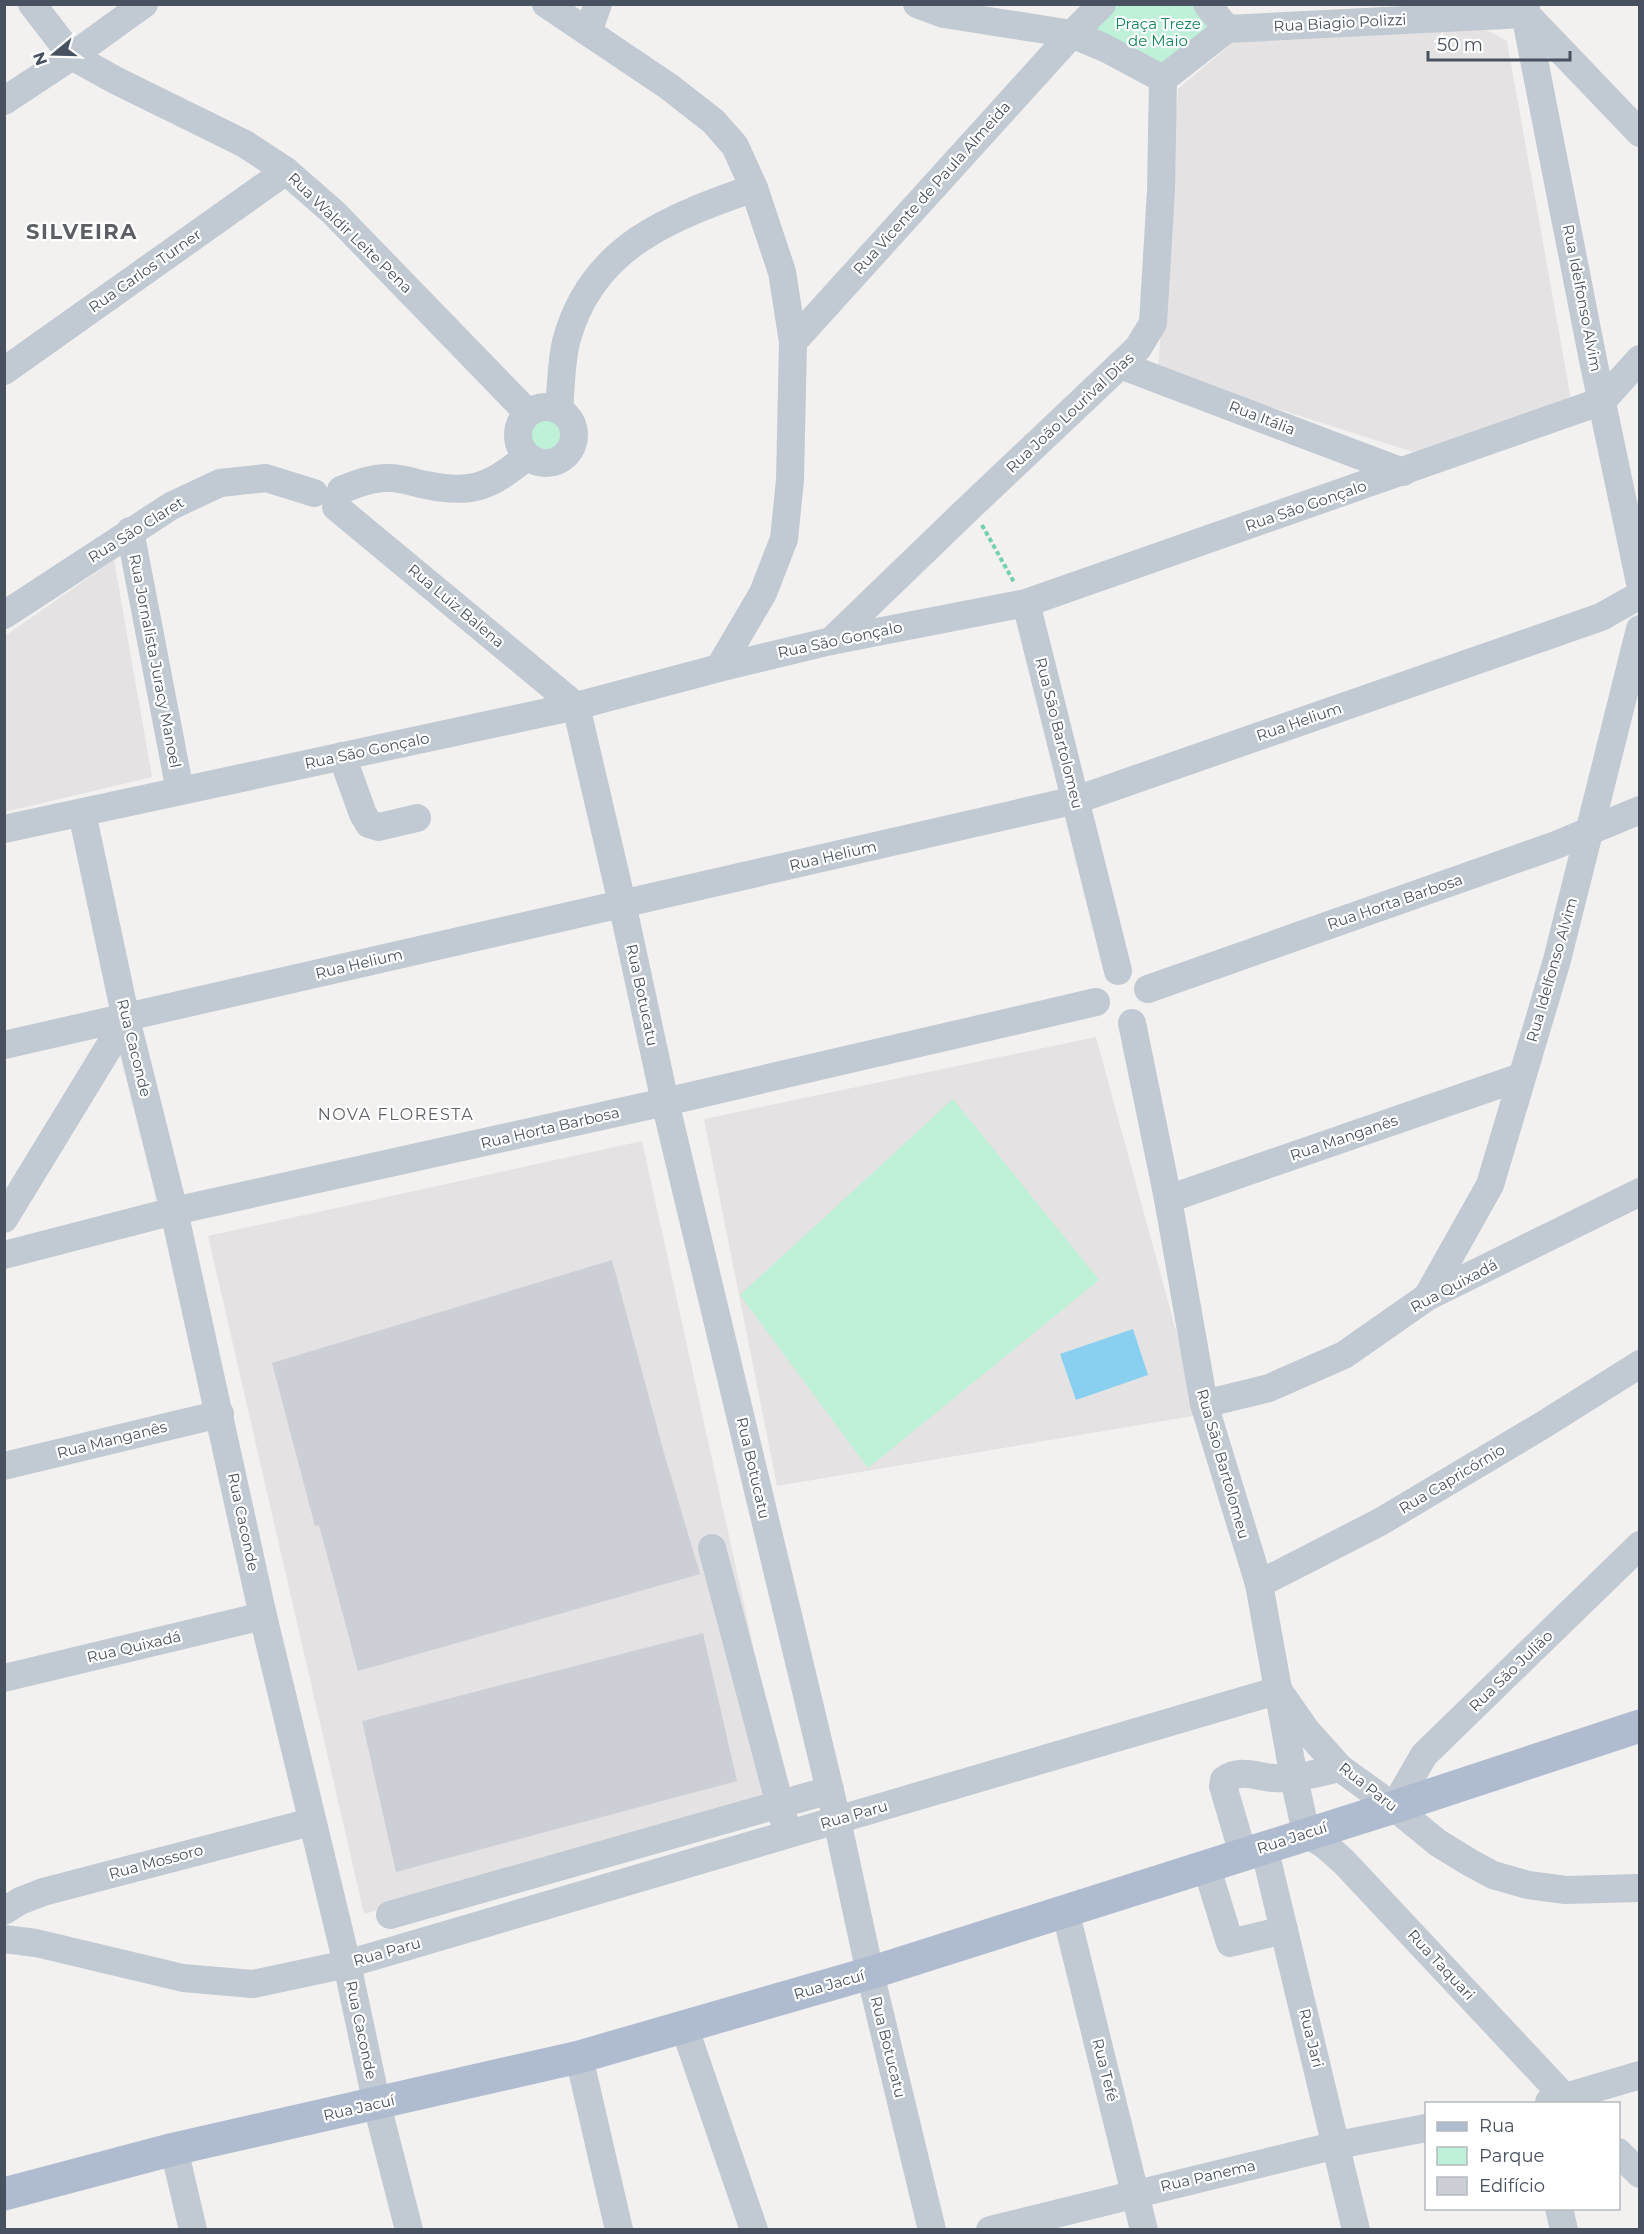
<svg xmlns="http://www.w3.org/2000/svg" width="1644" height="2234" font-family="Montserrat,sans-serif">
  <rect width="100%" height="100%" fill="#f3f1f0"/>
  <g fill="#e4e2e2">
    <polygon points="1478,25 1507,41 1571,399 1416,453 1158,371 1178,89 1237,39"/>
    <polygon points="114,560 152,777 5,812 5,636"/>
    <polygon points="1096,1037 1199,1415 777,1486 704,1119"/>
    <polygon points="642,1141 786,1795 364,1914 208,1236"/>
  </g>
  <g fill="#bef1d7">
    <polygon points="1119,4 1193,5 1211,27 1161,66 1095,30"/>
    <circle cx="546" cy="435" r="21"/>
    <polygon points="953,1099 1099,1280 868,1468 740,1295"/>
  </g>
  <polygon fill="#89d0f0" points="1133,1329 1148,1375 1076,1400 1060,1354"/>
  <g fill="#cccfd6">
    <polygon points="612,1260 664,1453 700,1574 358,1671 319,1525 315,1526 272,1363"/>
    <polygon points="703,1633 737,1781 396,1872 362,1721"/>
  </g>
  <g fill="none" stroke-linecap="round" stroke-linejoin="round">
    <polyline stroke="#74d1ad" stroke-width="4" stroke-dasharray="4.5 3" stroke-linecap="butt" points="982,525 1015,584"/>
    <g stroke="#c1c9d3" stroke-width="28">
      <polyline points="32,4 72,56 115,80 245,144 286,171 334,213 528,413"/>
      <polyline points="546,4 668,86 713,121 735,146 754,188 782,272 793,342 790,480 784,539 763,593 719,668"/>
      <polyline points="917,4 944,14 1072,34 1105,48 1163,79"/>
      <polyline points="1207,4 1227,29"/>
      <polyline points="1526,4 1525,14 1593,360 1640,583"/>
      <polyline points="1525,13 1640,133"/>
      <polyline points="1227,29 1525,14"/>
      <polyline points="588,32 598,4"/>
      <polyline points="1163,79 1227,29"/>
      <polyline points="4,101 72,56 144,4"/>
      <polyline points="793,342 1072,34 1102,4"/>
      <polyline points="1120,365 1403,472"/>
      <polyline points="4,371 286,171"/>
      <circle cx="546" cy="435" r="28"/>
      <path d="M559,410C561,388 561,363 566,342C591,246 671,217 754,188"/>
      <path d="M341,490C356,484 373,477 390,478C402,478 415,483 426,485C471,495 493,486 527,456"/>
      <polyline points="336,507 576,706"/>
      <polyline points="130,531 180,791"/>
      <polyline points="1026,603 1118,971"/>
      <polyline points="4,615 171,506 220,483 266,478 314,493"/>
      <polyline points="831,641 971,506 1138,348 1153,323 1161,190 1163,79"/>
      <polyline points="576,706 622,903 665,1102 837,1820 870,1973 932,2230"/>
      <polyline points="342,756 363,814 369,824 379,827 417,818"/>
      <polyline points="82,813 126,1019 174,1211 263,1616 347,1964 377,2105 409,2230"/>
      <polyline points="4,829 576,706 719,668 831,641 1026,603 1602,401 1640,359"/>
      <polyline points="1148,989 1556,845 1640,810"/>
      <polyline points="1132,1023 1168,1199 1204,1404 1259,1584 1294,1778 1306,1833 1326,1846 1344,1862 1571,2104"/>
      <polyline points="4,1045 1076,800 1601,617 1640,595"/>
      <polyline points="1168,1199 1521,1077"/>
      <polyline points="4,1219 126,1019"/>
      <polyline points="4,1255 174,1211 665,1102 1096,1002"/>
      <polyline points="1427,1297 1490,1185 1557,960 1640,629"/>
      <polyline points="1204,1404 1269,1388 1344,1355 1427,1297 1640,1192"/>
      <polyline points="4,1466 220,1414"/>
      <polyline points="712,1548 785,1824"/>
      <polyline points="1259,1584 1380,1522 1543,1425 1640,1364"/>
      <polyline points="4,1678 263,1616"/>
      <polyline points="1283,1697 1306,1730 1340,1768 1394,1807 1438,1843 1469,1862 1493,1875 1528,1885 1566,1890 1640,1888"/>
      <polyline points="1394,1807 1424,1755 1640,1545"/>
      <polyline points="1264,1847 1356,2230"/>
      <path d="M1243,1854L1223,1786L1224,1780C1240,1768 1257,1777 1274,1778C1297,1780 1319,1772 1340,1768"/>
      <polyline points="1206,1865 1230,1943 1284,1930"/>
      <polyline points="1065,1910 1144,2230"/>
      <polyline points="4,1911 20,1901 43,1892 311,1822"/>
      <polyline points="390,1915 830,1790"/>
      <polyline points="4,1939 36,1943 183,1978 253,1984 347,1964 1279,1690"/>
      <polyline points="684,2026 754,2230"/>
      <polyline points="579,2057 619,2230"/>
      <polyline points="1549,2102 1640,2075"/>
      <polyline points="174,2149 193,2230"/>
      <polyline points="1618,2152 1640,2174"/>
      <polyline points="1559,2208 1564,2230"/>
      <polyline points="990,2230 1337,2145 1426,2128"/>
    </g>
    <polyline stroke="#afbcd0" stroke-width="33" points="4,2194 174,2149 579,2057 870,1973 1394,1807 1640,1726"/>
  </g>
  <g text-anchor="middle" stroke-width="4.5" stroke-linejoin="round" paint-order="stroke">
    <g font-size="15" fill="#47515f" stroke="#fff">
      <text transform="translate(1340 23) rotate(-3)" y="5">Rua Biagio Polizzi</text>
      <text transform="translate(932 188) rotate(-48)" y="5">Rua Vicente de Paula Almeida</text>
      <text transform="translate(350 233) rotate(44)" y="5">Rua Waldir Leite Pena</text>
      <text transform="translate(145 271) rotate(-35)" y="5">Rua Carlos Turner</text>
      <text transform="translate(1582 298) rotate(79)" y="5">Rua Idelfonso Alvim</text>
      <text transform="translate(1070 413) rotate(-43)" y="5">Rua João Lourival Dias</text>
      <text transform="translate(1262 418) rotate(21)" y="5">Rua Itália</text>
      <text transform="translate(1306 506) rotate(-19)" y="5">Rua São Gonçalo</text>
      <text transform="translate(136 530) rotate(-32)" y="5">Rua São Claret</text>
      <text transform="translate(456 606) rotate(40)" y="5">Rua Luiz Balena</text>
      <text transform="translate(840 640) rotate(-12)" y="5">Rua São Gonçalo</text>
      <text transform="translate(155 661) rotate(79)" y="5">Rua Jornalista Juracy Manoel</text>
      <text transform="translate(1299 722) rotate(-19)" y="5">Rua Helium</text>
      <text transform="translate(1059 733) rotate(76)" y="5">Rua São Bartolomeu</text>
      <text transform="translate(367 751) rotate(-12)" y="5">Rua São Gonçalo</text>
      <text transform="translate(833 856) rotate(-13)" y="5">Rua Helium</text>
      <text transform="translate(1395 902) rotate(-19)" y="5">Rua Horta Barbosa</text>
      <text transform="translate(359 964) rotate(-13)" y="5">Rua Helium</text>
      <text transform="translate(1552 970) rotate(-74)" y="5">Rua Idelfonso Alvim</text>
      <text transform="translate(642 995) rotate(78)" y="5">Rua Botucatu</text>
      <text transform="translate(134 1048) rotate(76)" y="5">Rua Caconde</text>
      <text transform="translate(550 1128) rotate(-13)" y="5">Rua Horta Barbosa</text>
      <text transform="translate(1344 1138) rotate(-19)" y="5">Rua Manganês</text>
      <text transform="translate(1454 1286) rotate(-28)" y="5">Rua Quixadá</text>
      <text transform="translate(112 1440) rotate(-14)" y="5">Rua Manganês</text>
      <text transform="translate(1223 1464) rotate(74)" y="5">Rua São Bartolomeu</text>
      <text transform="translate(753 1468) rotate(77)" y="5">Rua Botucatu</text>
      <text transform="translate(1452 1479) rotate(-31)" y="5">Rua Capricórnio</text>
      <text transform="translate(243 1522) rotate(78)" y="5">Rua Caconde</text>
      <text transform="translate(134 1647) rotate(-13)" y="5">Rua Quixadá</text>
      <text transform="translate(1511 1671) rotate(-44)" y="5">Rua São Julião</text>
      <text transform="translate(1368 1787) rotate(38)" y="5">Rua Paru</text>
      <text transform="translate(854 1815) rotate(-16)" y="5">Rua Paru</text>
      <text transform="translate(1292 1838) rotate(-18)" y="5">Rua Jacuí</text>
      <text transform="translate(156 1862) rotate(-15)" y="5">Rua Mossoro</text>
      <text transform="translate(387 1952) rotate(-16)" y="5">Rua Paru</text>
      <text transform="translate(1441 1965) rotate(47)" y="5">Rua Taquari</text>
      <text transform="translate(829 1985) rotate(-16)" y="5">Rua Jacuí</text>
      <text transform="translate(361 2030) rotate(78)" y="5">Rua Caconde</text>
      <text transform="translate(1311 2038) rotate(76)" y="5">Rua Jari</text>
      <text transform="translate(888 2047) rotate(76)" y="5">Rua Botucatu</text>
      <text transform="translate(1105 2070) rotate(76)" y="5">Rua Tefé</text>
      <text transform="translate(359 2108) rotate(-13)" y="5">Rua Jacuí</text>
      <text transform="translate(1208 2176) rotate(-13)" y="5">Rua Panema</text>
    </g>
    <g font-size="15" fill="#148557" stroke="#fff">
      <text x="1158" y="29">Praça Treze<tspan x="1158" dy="17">de Maio</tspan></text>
    </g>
    <g font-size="16" letter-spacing="1.5" fill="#5c6066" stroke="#fff">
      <text x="396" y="1120">NOVA FLORESTA</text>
    </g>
    <g font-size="21" font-weight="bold" letter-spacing="1.5" fill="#5c6066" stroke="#fff">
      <text x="82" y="239">SILVEIRA</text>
    </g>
  </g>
  <rect width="1644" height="2234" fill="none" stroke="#47515f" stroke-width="12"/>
  <rect x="1425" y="2102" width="195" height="108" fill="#ffffff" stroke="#b5b9bf" stroke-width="1.5"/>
  <rect x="1437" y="2122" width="30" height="9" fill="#afbcd0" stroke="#b5b9bf" stroke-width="1.5"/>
  <text x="1479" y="2132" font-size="18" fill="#47515f">Rua</text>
  <rect x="1437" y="2147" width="30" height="18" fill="#bef1d7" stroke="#b5b9bf" stroke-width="1.5"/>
  <text x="1479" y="2162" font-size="18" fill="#47515f">Parque</text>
  <rect x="1437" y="2177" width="30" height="18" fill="#cccfd6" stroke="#b5b9bf" stroke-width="1.5"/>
  <text x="1479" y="2192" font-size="18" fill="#47515f">Edifício</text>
  <g transform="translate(54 54) rotate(251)" stroke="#ffffff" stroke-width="4.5" paint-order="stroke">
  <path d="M0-4.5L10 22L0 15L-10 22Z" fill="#47515f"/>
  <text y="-9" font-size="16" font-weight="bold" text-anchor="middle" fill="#47515f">N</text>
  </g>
  <path d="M1428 51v9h142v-9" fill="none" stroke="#47515f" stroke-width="3"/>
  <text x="1437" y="51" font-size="18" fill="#47515f" stroke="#ffffff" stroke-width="4.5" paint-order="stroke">50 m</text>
</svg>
